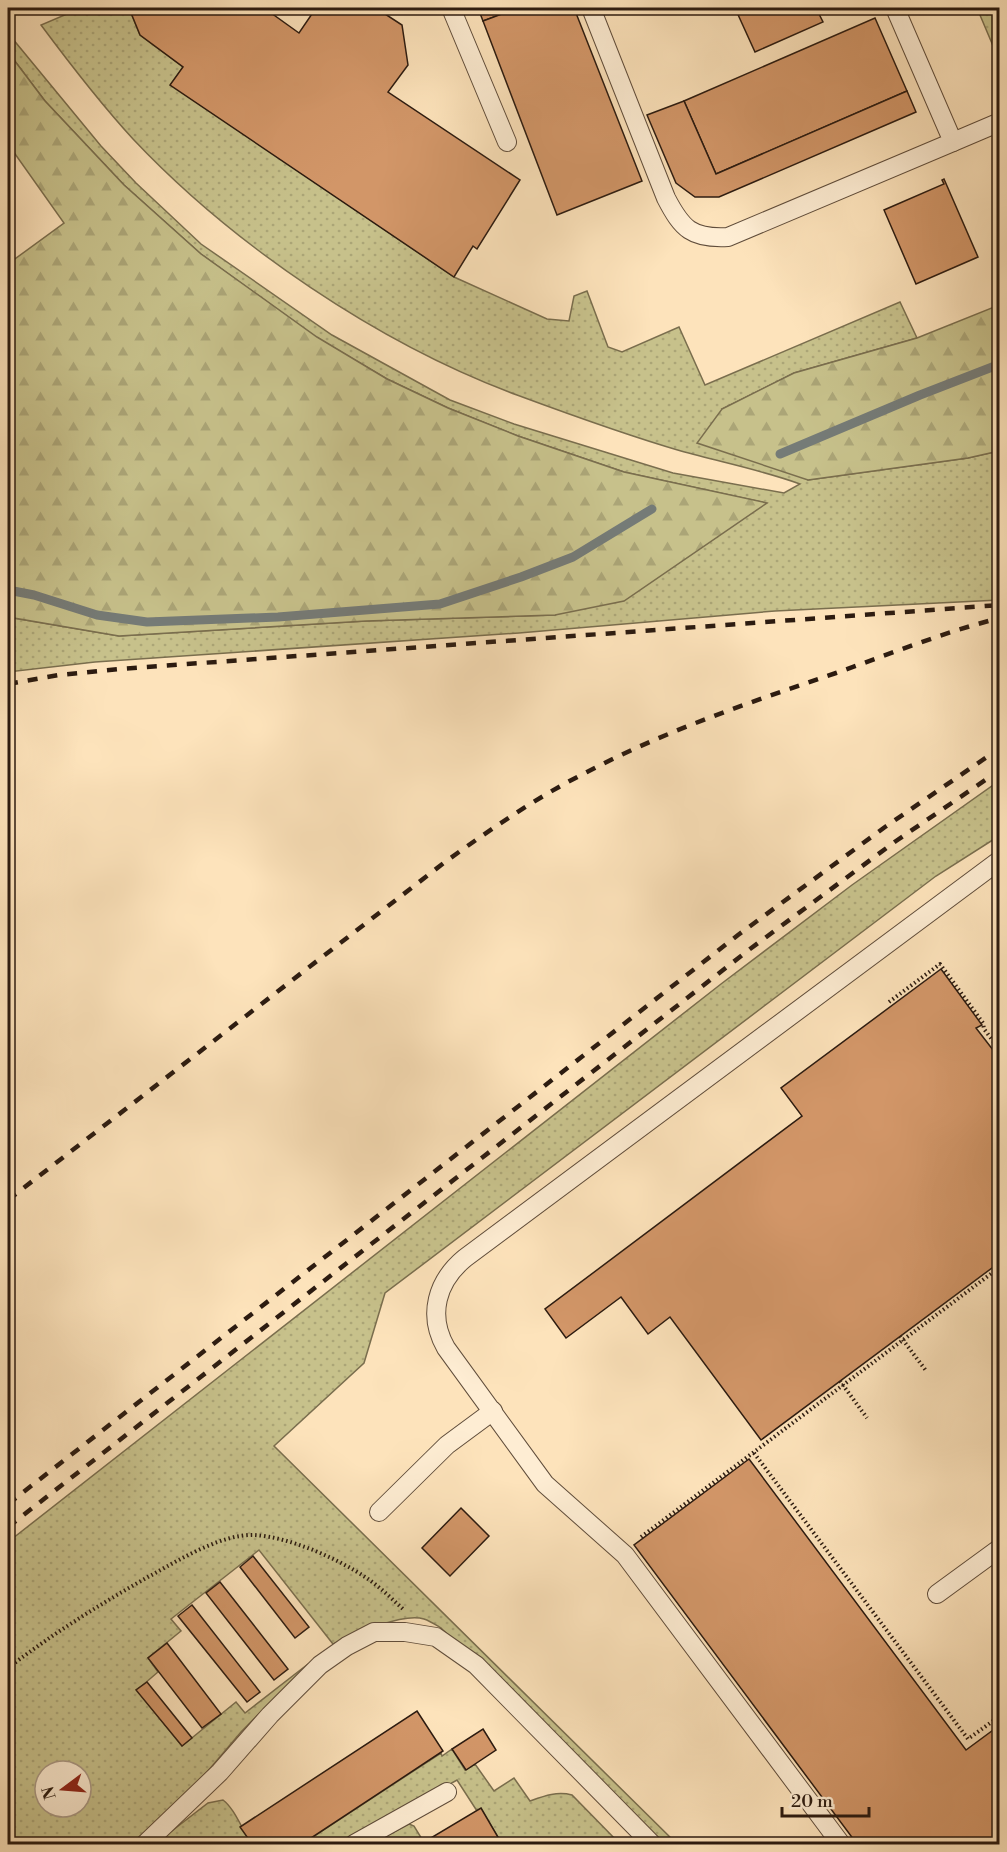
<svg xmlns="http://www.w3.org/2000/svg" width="1007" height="1852" font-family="'Libre Bodoni',serif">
  <defs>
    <pattern id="grass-dots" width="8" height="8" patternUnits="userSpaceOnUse" patternTransform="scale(1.5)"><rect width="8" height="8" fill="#c7c18b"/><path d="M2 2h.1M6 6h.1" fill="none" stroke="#aba577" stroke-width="1.8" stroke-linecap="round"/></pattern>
    <pattern id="forest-firs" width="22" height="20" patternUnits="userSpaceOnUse" patternTransform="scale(1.5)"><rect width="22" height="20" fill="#c7c18b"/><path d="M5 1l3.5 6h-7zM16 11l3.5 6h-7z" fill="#aba577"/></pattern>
  </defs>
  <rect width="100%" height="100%" fill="#fde3bb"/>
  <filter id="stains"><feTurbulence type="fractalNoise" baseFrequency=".00333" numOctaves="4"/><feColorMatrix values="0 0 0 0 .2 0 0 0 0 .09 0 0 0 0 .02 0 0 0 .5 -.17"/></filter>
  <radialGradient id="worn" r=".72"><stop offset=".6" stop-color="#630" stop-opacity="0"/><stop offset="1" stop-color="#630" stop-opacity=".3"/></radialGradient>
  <g fill="url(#grass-dots)" stroke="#7a6e4e" stroke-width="1.5" fill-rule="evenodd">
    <path d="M81,8H129L140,35L183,67L171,84L454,277L547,319L569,321L574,296L587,291L608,347L622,352L679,327L705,385L900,302L917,338L794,373L722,409L808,480L968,458L999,451V600L775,611L519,633L95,662L8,672V617L119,636L366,621L555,615L766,503L624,472L518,436L448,408L387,379L317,338L201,254L124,185L45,101L8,52V40L12,38L101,146L136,183L201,244L332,335L450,400L514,424L673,473L784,493L800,484C762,470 720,462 681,451C626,435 571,415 517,395C379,344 233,245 133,139C100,103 70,64 41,25Z"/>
    <polygon points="977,8 999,8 999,60"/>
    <path d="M999,781V836L936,876L385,1293L364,1363L274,1446L677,1844H660L441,1628C436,1625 430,1621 424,1619C403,1612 353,1635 333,1644L259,1550L171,1619L181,1631L148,1658L158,1672L137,1690L182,1746L236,1702L245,1713L308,1664L241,1732L196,1785L132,1844H8V1542L721,984L852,885ZM45,1771H81V1807H45Z"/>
    <path d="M452,1749L465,1770L475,1764L494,1791L514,1778L530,1801C544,1796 557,1791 572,1795L620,1844H502L481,1809L477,1811L457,1780L343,1844H302L441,1753L442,1756Z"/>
    <path d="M223,1800C235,1809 242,1830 252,1844H155L208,1803Z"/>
    <polygon points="409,1824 414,1826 425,1844 370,1844"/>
  </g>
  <g fill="url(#forest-firs)" stroke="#7a6e4e" stroke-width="1.5">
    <polygon points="8,52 45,101 124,185 201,254 317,337 387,379 448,408 518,436 624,472 767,503 624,601 555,615 366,621 119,636 8,617 8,264 64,223 8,144"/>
    <polygon points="999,305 999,451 968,458 808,480 697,443 722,409 794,373 917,338"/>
  </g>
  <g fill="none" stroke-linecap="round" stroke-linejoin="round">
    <g stroke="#757b77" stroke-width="9">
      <polyline points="780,454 920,395 1000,364"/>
      <polyline points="8,590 34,595 97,615 147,622 278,617 440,604 521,577 573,557 652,509"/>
    </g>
  </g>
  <g fill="#d29668" stroke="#2c1b10" stroke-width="1.5">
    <polygon points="129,8 264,8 299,33 316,8 376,8 402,25 408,65 388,92 520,180 477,249 473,246 454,277 170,85 183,67 140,35"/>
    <polygon points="478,8 518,8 483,21"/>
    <polygon points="518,8 574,8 642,181 557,215 483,21"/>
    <polygon points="735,8 816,8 823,22 755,52"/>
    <polygon points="875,18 907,91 716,174 684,101"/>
    <polygon points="907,91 916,112 719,197 695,197 676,183 647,115 684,101 716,174"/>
    <polygon points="944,179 978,257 916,284 884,210 944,184 942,180"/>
    <polygon points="941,969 982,1025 976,1028 1000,1059 1000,1262 761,1440 670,1317 648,1334 621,1297 566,1338 545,1309 802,1116 781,1088"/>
    <polygon points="749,1459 966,1750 1000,1725 1000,1844 857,1844 634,1545"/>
    <polygon points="461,1508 489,1536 450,1576 422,1548"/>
    <polygon points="253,1556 309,1627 295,1638 240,1567"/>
    <polygon points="220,1582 288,1669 274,1680 206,1593"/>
    <polygon points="192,1605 260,1692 247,1702 178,1616"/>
    <polygon points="167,1643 221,1714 202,1728 148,1658"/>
    <polygon points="147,1682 192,1738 182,1746 136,1690"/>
    <polygon points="417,1711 443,1751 302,1844 252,1844 240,1827"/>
    <polygon points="483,1729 496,1750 466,1770 452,1749"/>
    <polygon points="481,1808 502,1844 425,1844 424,1842"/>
  </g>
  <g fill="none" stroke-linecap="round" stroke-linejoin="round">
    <g stroke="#604d3b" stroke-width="20">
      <g id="service">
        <polyline points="451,8 507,142"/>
        <path d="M591,8L666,198C682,229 692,239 728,237L953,142L895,8"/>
        <polyline points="953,142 1000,122"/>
        <polyline points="379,1512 447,1445 493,1411"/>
        <polyline points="937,1594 1000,1548"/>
        <polyline points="145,1844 220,1772 270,1715 320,1665 347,1646 374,1632 405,1632 436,1637 476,1665 652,1844"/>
        <polyline points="354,1844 447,1792"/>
        <path d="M841,1844L625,1555L545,1484L446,1348C427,1315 437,1281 465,1258L1000,860"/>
      </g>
    </g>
    <g stroke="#2c1b10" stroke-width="4" stroke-dasharray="1.5 3" stroke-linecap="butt">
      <polyline points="889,1002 940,964 983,1023 984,1029 1000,1050"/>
      <polyline points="900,1336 927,1372"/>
      <polyline points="840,1381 867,1418"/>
      <polyline points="754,1453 968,1739 1000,1716"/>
      <polyline points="641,1537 1000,1267"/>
      <path d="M8,1668C55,1632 105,1601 157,1572C184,1557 223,1534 254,1535C290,1537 339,1559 368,1579C381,1588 392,1599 403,1609"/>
    </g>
    <use href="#service" stroke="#feedd3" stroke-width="18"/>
    <g stroke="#2c1b10" stroke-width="4.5" stroke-dasharray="10 10" stroke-linecap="butt">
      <polyline points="8,684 59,675 119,669 1000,605"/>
      <path d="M8,1200L445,862C491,829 537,797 587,772C667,730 751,702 836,673C890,654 944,632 1000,618"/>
      <polyline points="8,1504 738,935 885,827 1000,748"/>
      <polyline points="8,1527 750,949 896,841 1000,770"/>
    </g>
  </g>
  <rect width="1007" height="1852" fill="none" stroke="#fde3bb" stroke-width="30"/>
  <rect x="9" y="9" width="989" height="1834" fill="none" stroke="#2c1b10" stroke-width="3"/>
  <rect x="15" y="15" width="977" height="1822" fill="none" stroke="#2c1b10" stroke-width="1.5"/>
  <g transform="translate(63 1789) rotate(254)"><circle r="28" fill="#feedd3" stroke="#aa9985" stroke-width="1.5"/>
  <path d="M0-4.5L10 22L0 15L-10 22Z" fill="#8f2418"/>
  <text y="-9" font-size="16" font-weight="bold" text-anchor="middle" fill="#2c1b10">N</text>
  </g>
  <path d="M782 1807v9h87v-9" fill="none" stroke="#2c1b10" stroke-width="3"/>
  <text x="791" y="1807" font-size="18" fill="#2c1b10" stroke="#feedd3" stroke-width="4.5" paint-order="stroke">20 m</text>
  <rect width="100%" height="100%" filter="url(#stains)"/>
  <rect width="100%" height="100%" fill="url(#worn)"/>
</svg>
